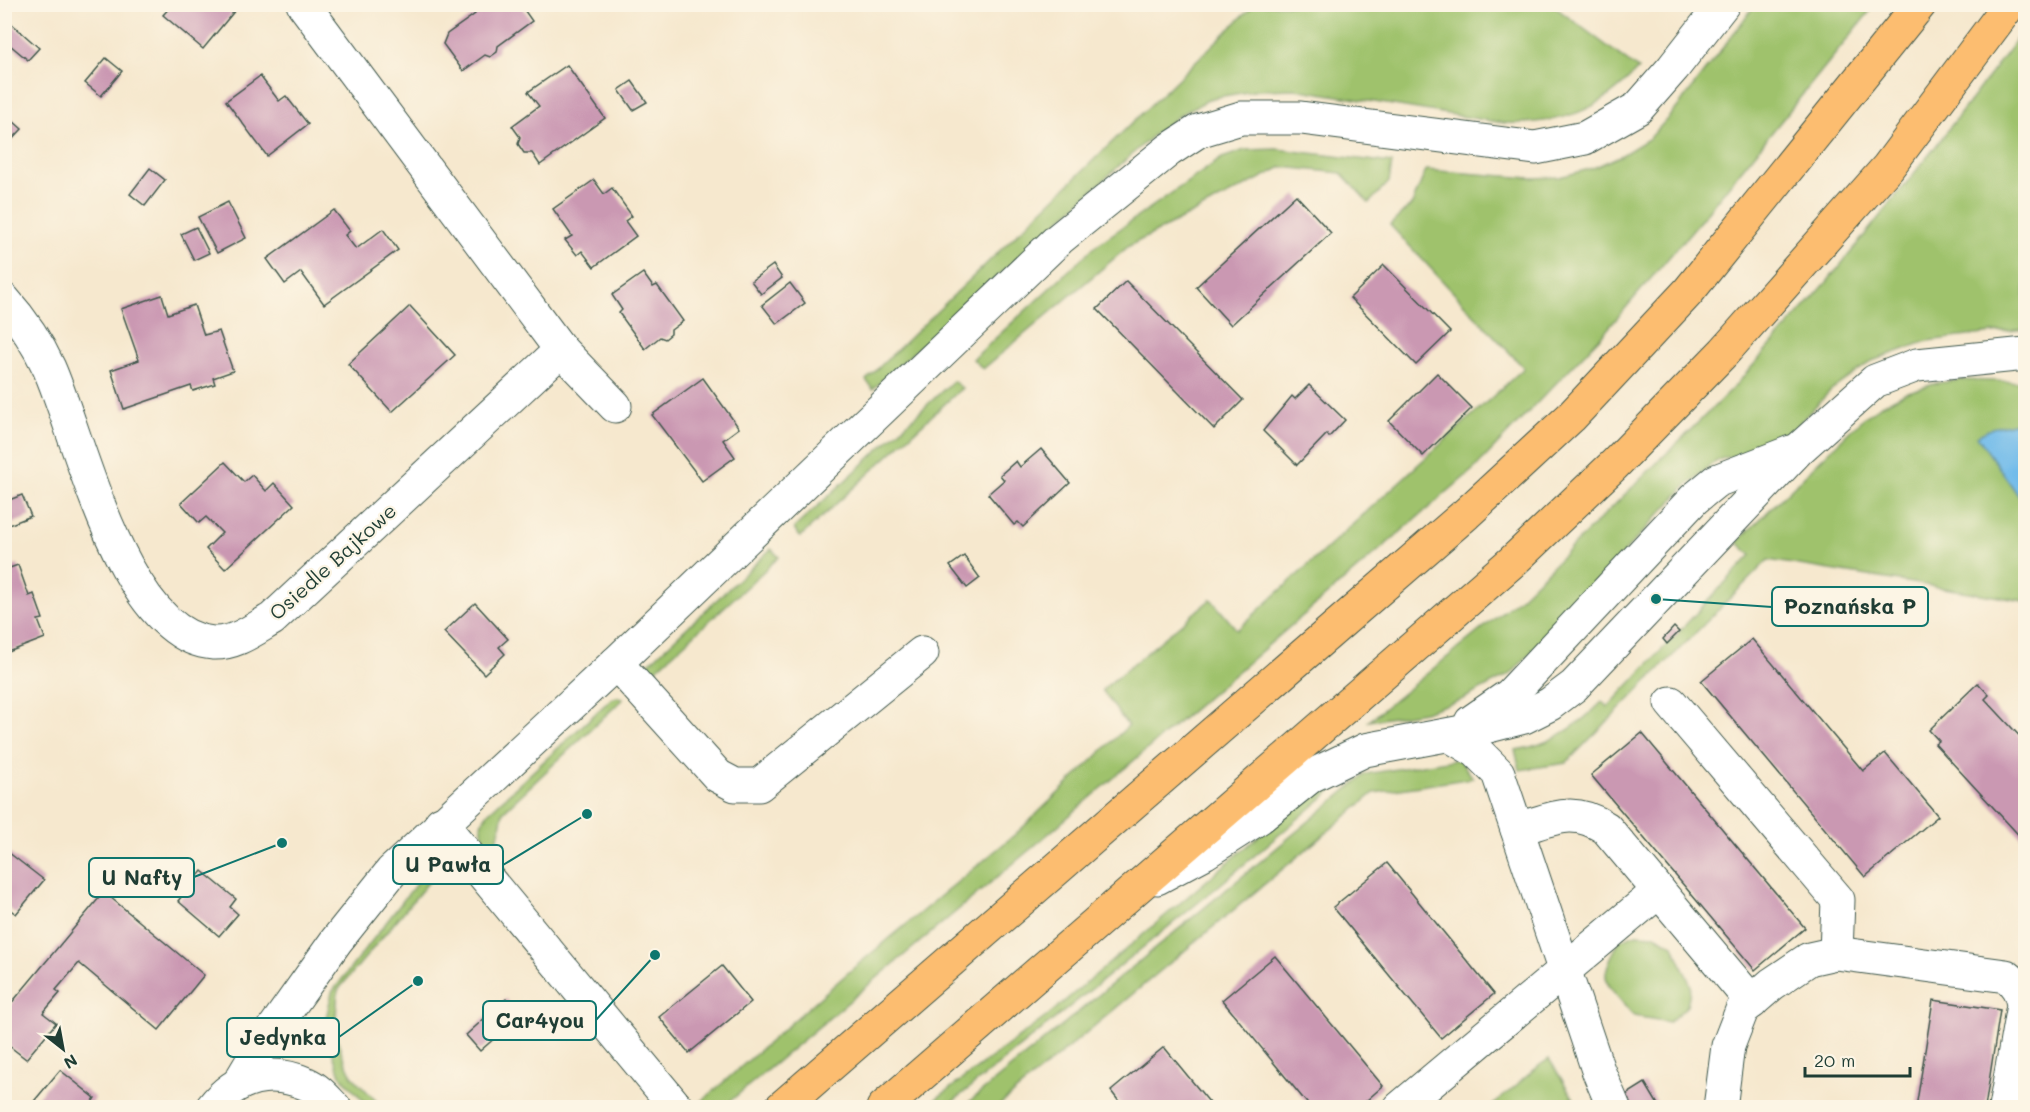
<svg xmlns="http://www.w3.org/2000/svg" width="2030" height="1112" font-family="Mali,sans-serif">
  <rect width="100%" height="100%" fill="#fcf5e5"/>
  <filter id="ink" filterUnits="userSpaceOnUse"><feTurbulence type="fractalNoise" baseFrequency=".0167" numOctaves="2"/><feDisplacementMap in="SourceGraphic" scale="12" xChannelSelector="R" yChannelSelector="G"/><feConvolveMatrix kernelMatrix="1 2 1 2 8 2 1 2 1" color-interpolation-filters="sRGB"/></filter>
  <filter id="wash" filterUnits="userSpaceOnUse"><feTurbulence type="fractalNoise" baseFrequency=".008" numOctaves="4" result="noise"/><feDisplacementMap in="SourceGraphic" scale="24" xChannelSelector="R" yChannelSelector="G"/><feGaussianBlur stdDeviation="1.35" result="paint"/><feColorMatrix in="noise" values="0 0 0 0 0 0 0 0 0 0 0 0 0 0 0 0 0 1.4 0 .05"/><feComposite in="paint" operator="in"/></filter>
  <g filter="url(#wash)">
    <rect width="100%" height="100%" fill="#f6e8ce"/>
    <g fill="#9fc26c" stroke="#5f8050" stroke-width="1.5">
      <path d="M1254,5H1552L1638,69C1600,112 1559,125 1503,123L1295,89L1259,90L1212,98L1181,114L1151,137L873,389L866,380Z"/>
      <polygon points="1755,5 1875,5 1700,221 1606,331 1475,468 1033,847 723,1107 706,1107 707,1105 701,1102 850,971 1018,832 1128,726 1102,690 1211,599 1237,630 1524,368 1390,225 1412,204 1426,170 1531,178 1560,177 1593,168 1622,155 1650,138 1677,108"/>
      <polygon points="2025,28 2025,329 1927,341 1872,361 1830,391 1784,439 1759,452 1723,458 1710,465 1683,489 1511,674 1461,700 1424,712 1369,721 1521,597 1734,387 1827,282 1932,151"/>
      <polygon points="1277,149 1392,163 1389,182 1369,203 1341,173 1282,167 1129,246 983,369 973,359 1094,247 1222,158 1245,150"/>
      <path d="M1960,380L2025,382V601L1768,560L1566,763L1520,770L1515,750C1550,746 1578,726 1602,702L1608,707L1751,555L1737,542L1860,421L1880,406L1905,393L1937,383Z"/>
      <polygon points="953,381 962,388 800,537 794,528"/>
      <polygon points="771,549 779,557 649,676 646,672 648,664"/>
      <polygon points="618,697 623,699 503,812 495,853 486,854 481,824 488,813 611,699"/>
      <polygon points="1459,759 1473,778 1374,793 997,1107 962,1108 1366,774"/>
      <polygon points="1357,769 1215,889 946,1107 924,1108 1046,1017 1319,785"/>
      <polygon points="435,872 440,878 432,878 338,990 335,1029 342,1054 352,1076 382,1107 369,1107 340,1075 327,1037 326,1018 332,992 419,880 428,873"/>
      <path d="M1636,934L1655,935L1673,945L1691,986L1687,1006L1669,1022L1634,1016C1604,979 1596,984 1620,940Z"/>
      <polygon points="1549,1059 1579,1107 1491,1107 1540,1065"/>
    </g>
    <polygon fill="#71bbea" stroke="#487c8f" stroke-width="1.5" points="2013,423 2025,425 2025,505 1977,436 1992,428"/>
    <g id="blocks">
      <g fill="#ca98b2">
        <polygon points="173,4 230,4 236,9 203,49 163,15"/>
        <polygon points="468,4 520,4 532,21 498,46 497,52 490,57 485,55 463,71 443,44 447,34 475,14"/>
        <polygon points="11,23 39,48 28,60 4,40 4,30"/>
        <polygon points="106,58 122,71 101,96 85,83"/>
        <polygon points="567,65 605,118 540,165 532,153 524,153 518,144 520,137 512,126 539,106 528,92"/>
        <polygon points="260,76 279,101 286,96 308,124 267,156 226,101"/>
        <polygon points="632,81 647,102 633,110 619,90"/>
        <polygon points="4,113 22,129 4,148"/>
        <polygon points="150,168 165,180 145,206 130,194"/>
        <polygon points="594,180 604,194 612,188 632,216 625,221 636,236 594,267 582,251 577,255 565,240 572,236 553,209"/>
        <polygon points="1296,195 1331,233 1231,325 1196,287"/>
        <polygon points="228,202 246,238 217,253 198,217"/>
        <polygon points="334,210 350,231 345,235 356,249 383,229 398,250 324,304 301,272 285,284 267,259"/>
        <polygon points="196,227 209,253 194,260 181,234"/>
        <polygon points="773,265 782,278 761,294 751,281"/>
        <polygon points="1384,265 1450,332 1416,365 1350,298"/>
        <polygon points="643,273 653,287 657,285 683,321 671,330 671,334 665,339 660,337 645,349 619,313 622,310 612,295"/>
        <polygon points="1126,281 1243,400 1214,429 1097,309"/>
        <polygon points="790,283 805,303 777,324 762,305"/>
        <polygon points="162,295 168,314 194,305 204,335 219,331 233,371 213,378 215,384 193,391 191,386 124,409 111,370 139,360 121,309"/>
        <polygon points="410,306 455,355 392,412 348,364"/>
        <polygon points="1437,373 1472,408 1423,456 1389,421"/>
        <polygon points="703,378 739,428 723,440 735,457 702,481 652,415"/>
        <polygon points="1309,385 1345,420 1329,437 1327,434 1297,465 1263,431 1292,396 1295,399"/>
        <polygon points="1041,449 1070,483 1023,527 1018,522 1014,525 988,494 1004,480 1000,475 1016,461 1020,467"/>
        <polygon points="225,462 244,482 252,475 266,491 274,483 294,505 225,569 206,549 222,533 206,517 199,523 181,503"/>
        <polygon points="22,495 31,516 4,527 4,502"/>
        <polygon points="964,556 980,578 967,588 950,566"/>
        <polygon points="18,565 29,596 34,594 43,619 38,620 45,638 6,653 4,570"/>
        <polygon points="475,603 508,639 499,647 505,654 484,674 444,632"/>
        <polygon points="1674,627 1679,632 1667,644 1663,639"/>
        <polygon points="1752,639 1863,771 1885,753 1938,816 1865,877 1701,681"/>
        <polygon points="1978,683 1989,695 1985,699 2026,743 2026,843 1935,744 1939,741 1929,730"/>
        <polygon points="1642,733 1805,928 1755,970 1591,775"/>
        <polygon points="4,849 44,880 16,914 4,905"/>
        <polygon points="1387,863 1494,994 1441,1038 1333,907"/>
        <polygon points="202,871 236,899 230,907 238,914 219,936 178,901"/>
        <polygon points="104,892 204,975 159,1030 79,963 56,990 60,993 43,1013 56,1023 26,1059 4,1042 4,1012"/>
        <polygon points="1275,956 1383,1086 1358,1108 1311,1108 1222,1000"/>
        <polygon points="722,966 751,1002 689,1053 659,1017"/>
        <polygon points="506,999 521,1015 480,1051 466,1035"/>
        <polygon points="1933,1000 2000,1010 1985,1108 1916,1108"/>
        <polygon points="1164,1047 1214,1108 1124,1108 1111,1091"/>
        <polygon points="60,1070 95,1098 88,1108 32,1108 30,1106"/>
        <polygon points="1645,1083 1660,1108 1605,1108"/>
      </g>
    </g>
  </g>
  <g filter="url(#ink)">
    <use href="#blocks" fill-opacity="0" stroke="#3f574b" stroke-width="1.5"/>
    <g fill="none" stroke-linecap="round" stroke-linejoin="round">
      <g stroke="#3f574b" stroke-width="35">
        <g id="minor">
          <path d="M4,300C22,320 38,344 49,368C80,438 123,637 213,643C235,644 253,630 272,619L561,350L303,4"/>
          <polyline points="561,350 615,406"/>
          <polyline points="616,663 718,776 735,785 759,785 922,653"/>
          <polyline points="1671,703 1838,900 1836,953"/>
          <polyline points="1471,722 1510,695 1694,499 1716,481 1791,452"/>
          <polyline points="1449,735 1476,751 1498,773 1598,1070 1614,1108"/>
          <polyline points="441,823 677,1108"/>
          <path d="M1517,829C1554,819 1572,806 1606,828L1752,1002"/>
          <polyline points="1157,878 1204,853 1260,817 1311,776 1365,750 1473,730 1524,717 1550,704 1574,686 1799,449 1875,381 1917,365 2026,354"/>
          <polyline points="241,1080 260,1048 336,941 392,871 616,663 1059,239 1169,150 1198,131 1241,118 1301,118 1535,148 1585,138 1638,108 1673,68 1723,4"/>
          <path d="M212,1108C236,1076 271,1068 307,1084C317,1088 327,1100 335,1108"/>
          <polyline points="1400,1108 1659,891"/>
          <path d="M1720,1108L1728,1046L1742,1010L1772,984L1809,959L1836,953L2006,976C2017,984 2021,992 2023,1005L2005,1108"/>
        </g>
      </g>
      <g stroke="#3f574b" stroke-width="35">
        <g id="major">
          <polyline points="781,1108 1466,514 1571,417 1688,292 1920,4"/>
          <polyline points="883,1108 1513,561 1614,465 1724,352 1888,167 2010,4"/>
        </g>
      </g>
      <use href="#minor" stroke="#fff" stroke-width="33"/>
      <use href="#major" stroke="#fcbd6f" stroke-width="33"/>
    </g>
  </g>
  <g text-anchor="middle" stroke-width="4.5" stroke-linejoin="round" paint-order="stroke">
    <g font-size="20" fill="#1f3d34" stroke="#fcf5e5">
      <text transform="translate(333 562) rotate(-42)" y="7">Osiedle Bajkowe</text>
    </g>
  </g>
  <path fill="none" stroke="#0f766e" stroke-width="2" d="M1656 599L1772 607M587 814L503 865M282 843L194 877M655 955L596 1020M418 981L339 1037"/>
  <g fill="#0f766e" stroke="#fcf5e5" stroke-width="2">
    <circle cx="1656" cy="599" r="6"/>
    <circle cx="587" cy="814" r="6"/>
    <circle cx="282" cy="843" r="6"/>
    <circle cx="655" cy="955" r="6"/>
    <circle cx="418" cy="981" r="6"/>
  </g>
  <g fill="#fcf5e5" stroke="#0f766e" stroke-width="2">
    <rect x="1772" y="587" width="156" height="39" rx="6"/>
    <rect x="393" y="845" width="110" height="39" rx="6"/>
    <rect x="89" y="858" width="105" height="39" rx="6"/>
    <rect x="483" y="1001" width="113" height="39" rx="6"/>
    <rect x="227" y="1018" width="112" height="39" rx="6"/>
  </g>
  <g font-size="21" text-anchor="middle" font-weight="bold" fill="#1f3d34">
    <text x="1850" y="614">Poznańska P</text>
    <text x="448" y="872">U Pawła</text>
    <text x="142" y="885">U Nafty</text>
    <text x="540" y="1028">Car4you</text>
    <text x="283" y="1045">Jedynka</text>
  </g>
  <rect width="2030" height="1112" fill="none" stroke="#fcf5e5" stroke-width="24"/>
  <g transform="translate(63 1049) rotate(149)" stroke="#fcf5e5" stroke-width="4.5" paint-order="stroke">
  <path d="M0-4.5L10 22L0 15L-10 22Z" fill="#1f3d34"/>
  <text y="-9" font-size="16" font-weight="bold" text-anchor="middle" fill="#1f3d34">N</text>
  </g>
  <path d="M1805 1067v9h105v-9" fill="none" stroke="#1f3d34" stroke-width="3"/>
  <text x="1814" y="1067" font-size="18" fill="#1f3d34" stroke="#fcf5e5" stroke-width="4.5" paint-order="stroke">20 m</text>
</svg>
